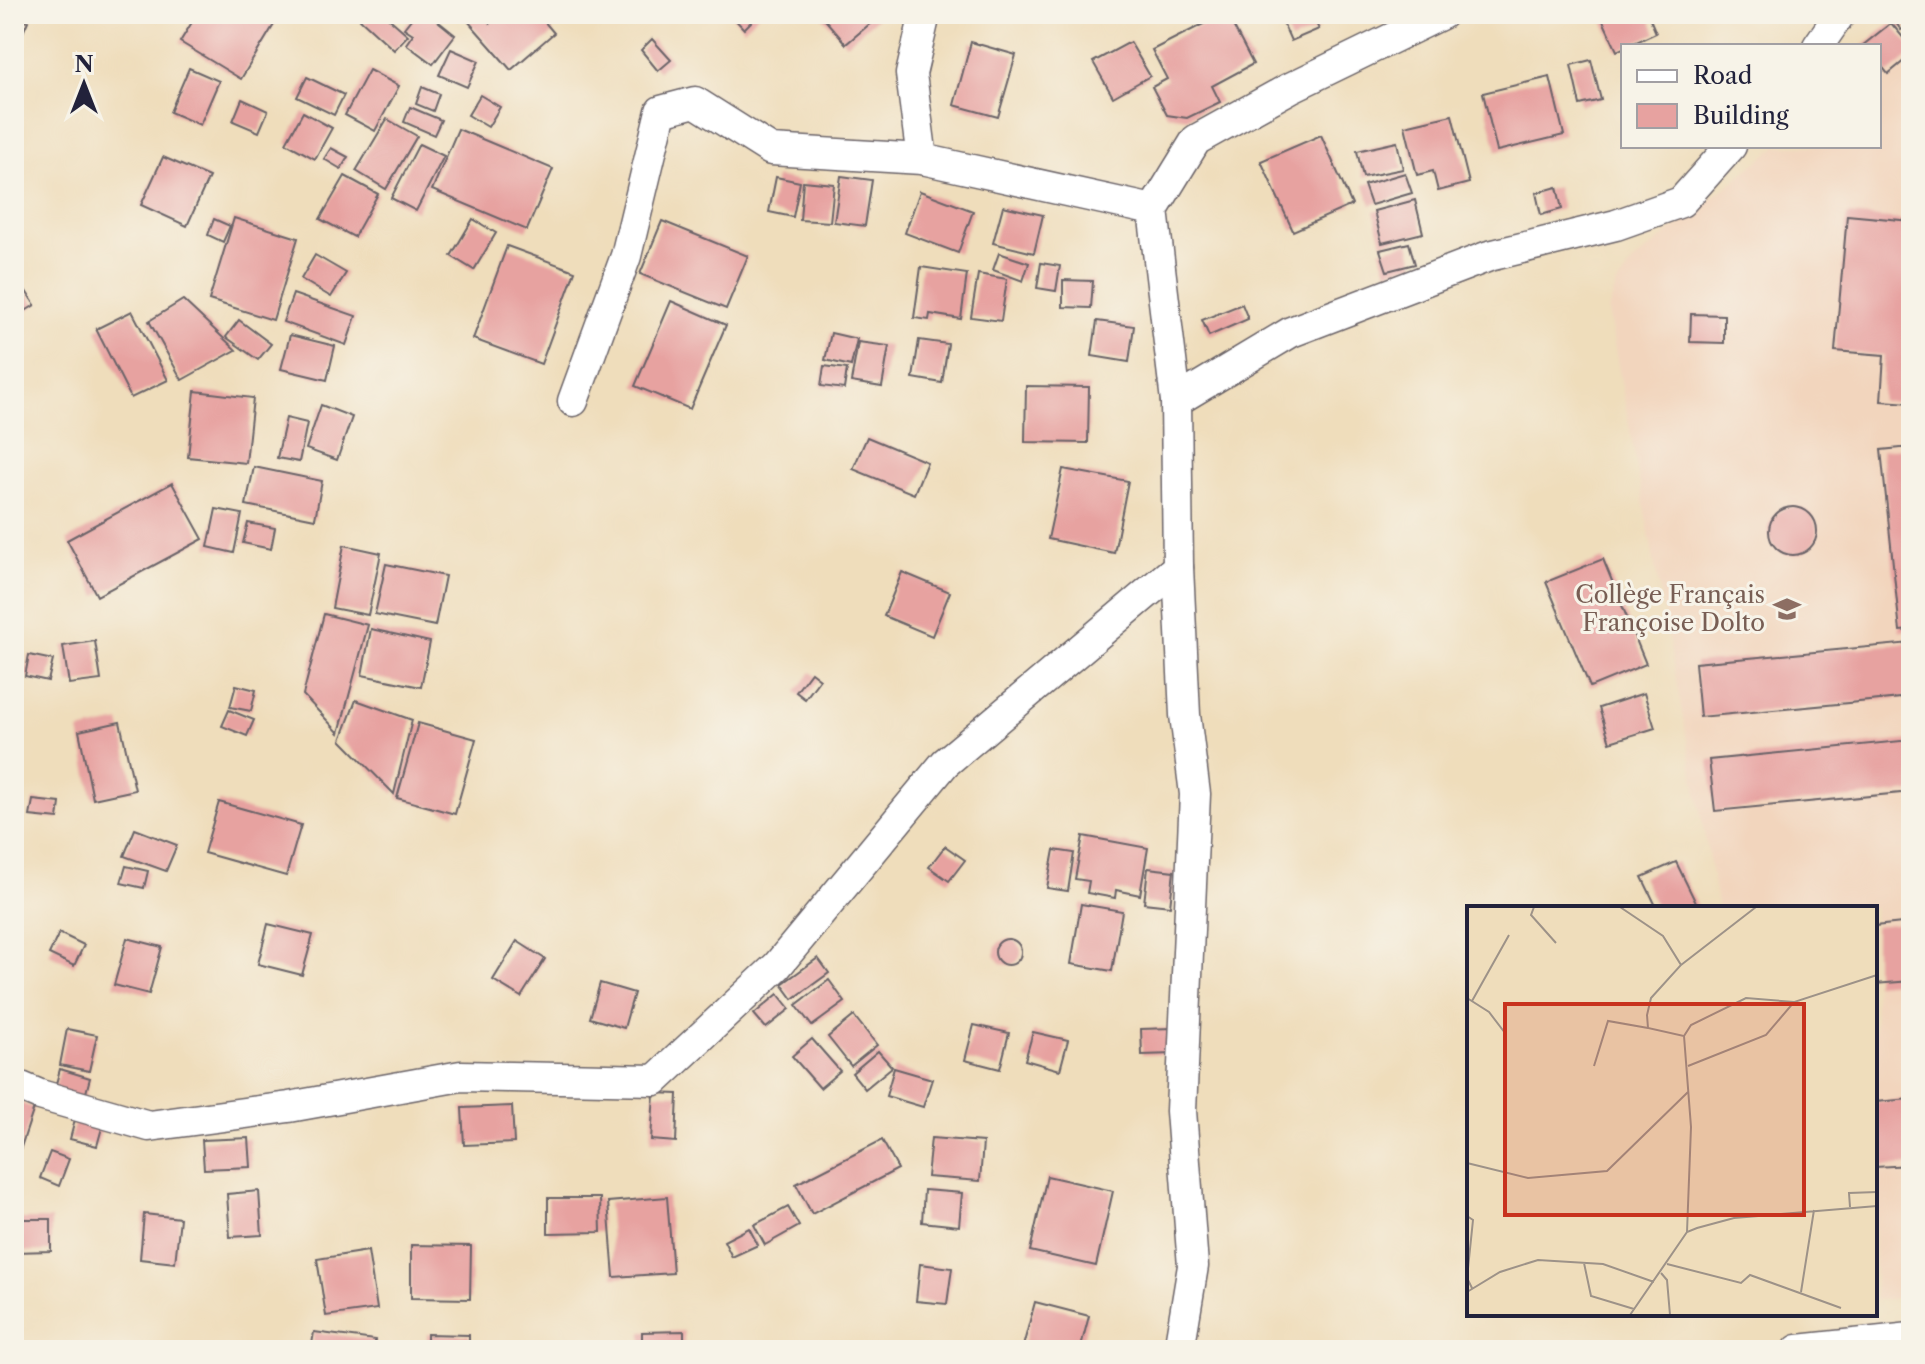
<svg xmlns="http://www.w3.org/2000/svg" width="1925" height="1364" font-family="'Libre Caslon Text',serif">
  <rect width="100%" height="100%" fill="#f7f3e8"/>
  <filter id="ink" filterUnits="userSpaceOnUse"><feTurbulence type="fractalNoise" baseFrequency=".0125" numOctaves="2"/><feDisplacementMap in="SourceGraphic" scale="16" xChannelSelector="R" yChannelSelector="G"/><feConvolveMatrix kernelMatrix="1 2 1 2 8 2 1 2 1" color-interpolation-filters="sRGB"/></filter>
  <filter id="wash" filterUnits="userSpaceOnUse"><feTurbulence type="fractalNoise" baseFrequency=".006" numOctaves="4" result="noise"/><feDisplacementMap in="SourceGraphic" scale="32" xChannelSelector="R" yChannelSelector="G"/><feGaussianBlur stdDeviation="1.8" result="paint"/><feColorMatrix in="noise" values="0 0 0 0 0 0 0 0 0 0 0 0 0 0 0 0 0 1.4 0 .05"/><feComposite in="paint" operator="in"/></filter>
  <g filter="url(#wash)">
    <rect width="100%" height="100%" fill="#efddbb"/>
    <polygon fill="#f2d5bd" points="1911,38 1911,1297 1875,1300 1875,908 1718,908 1608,311 1617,284 1633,262 1777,146 1879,146 1879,64"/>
    <g id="blocks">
      <g fill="#e7a2a0">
        <polygon points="197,14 271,14 278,18 241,79 180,42"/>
        <polygon points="365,14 384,14 408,35 394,50 360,19"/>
        <polygon points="415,14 429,14 455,35 433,64 406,44 413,34 404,28"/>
        <polygon points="476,14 482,14 490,23 500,14 538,14 554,33 511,70 468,21"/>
        <polygon points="730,14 759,14 744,29"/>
        <polygon points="820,14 875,14 878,17 846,44"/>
        <polygon points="1223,14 1227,14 1253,64 1212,86 1220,102 1187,118 1167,115 1152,87 1167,79 1152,50"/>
        <polygon points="1279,14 1328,14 1314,20 1319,29 1291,41"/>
        <polygon points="1600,14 1648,14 1656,33 1617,51"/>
        <polygon points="1890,14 1911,14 1911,23 1901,30"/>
        <polygon points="14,15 28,21 14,53"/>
        <polygon points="1891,23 1911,47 1911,55 1888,74 1879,63 1879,46 1862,46"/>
        <polygon points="652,39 671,60 658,71 641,50"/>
        <polygon points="971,42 1016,55 998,117 954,105"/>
        <polygon points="1130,42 1150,76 1113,97 1093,62"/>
        <polygon points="451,49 479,61 467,87 439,75"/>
        <polygon points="1591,60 1601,100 1580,105 1571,65"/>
        <polygon points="189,68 219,81 200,125 170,112"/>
        <polygon points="369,70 399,86 375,131 345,115"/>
        <polygon points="307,77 344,95 334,115 297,97"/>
        <polygon points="1550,77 1564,135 1497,151 1483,93"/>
        <polygon points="422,87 439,94 433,111 416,104"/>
        <polygon points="480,95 500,107 488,127 468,115"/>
        <polygon points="242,99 268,111 259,132 233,121"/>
        <polygon points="410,107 441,120 434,135 404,122"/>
        <polygon points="303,112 332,128 315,159 286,143"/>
        <polygon points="1452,115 1469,183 1438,191 1433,171 1417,175 1405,126"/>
        <polygon points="387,119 417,136 386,189 356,171"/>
        <polygon points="458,129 553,169 527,230 432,190"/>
        <polygon points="1321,135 1352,205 1293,231 1261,161"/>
        <polygon points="1397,142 1403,169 1363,177 1357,151"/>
        <polygon points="419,144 444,156 416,211 391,198"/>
        <polygon points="331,148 348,157 341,169 324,159"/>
        <polygon points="163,157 209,177 187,226 141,205"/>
        <polygon points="1405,173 1412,193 1371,205 1364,185"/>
        <polygon points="345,176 378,194 354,237 320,219"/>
        <polygon points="841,176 872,180 865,226 834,222"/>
        <polygon points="776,177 800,182 793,217 769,212"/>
        <polygon points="803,181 834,184 830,222 800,220"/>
        <polygon points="1557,187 1562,209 1541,215 1536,193"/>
        <polygon points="920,191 973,211 958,253 905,233"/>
        <polygon points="1415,200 1423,233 1382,243 1374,211"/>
        <polygon points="1003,206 1043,215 1034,253 993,243"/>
        <polygon points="1847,215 1911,221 1911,403 1881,401 1884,355 1835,351"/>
        <polygon points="234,218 298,238 273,320 209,300"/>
        <polygon points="214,219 230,226 223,242 208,235"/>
        <polygon points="473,219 496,233 474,270 451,256"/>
        <polygon points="662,221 748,256 726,309 640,274"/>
        <polygon points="1409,243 1415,264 1387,271 1380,250"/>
        <polygon points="507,246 575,271 541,364 473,339"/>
        <polygon points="999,253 1029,263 1023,281 993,270"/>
        <polygon points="315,255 346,273 331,297 301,279"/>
        <polygon points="1041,263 1060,266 1056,291 1037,288"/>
        <polygon points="921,267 967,274 961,319 930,314 929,320 914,318"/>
        <polygon points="14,273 35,305 14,318"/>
        <polygon points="978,274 1007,279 1001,321 971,317"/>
        <polygon points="1063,280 1093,281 1091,308 1063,307"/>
        <polygon points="293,294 356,316 346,345 283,322"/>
        <polygon points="183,300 236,350 182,380 149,321"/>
        <polygon points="671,301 726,325 690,409 635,386"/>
        <polygon points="1242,304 1248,319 1209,336 1202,320"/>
        <polygon points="132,311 168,380 131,398 96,329"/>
        <polygon points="1691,314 1724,315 1724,343 1690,342"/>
        <polygon points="239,320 271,344 258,360 226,337"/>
        <polygon points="1097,321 1134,326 1129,362 1092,356"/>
        <polygon points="831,333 857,339 851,366 825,360"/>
        <polygon points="290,335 335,346 327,380 281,369"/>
        <polygon points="919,340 948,344 942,383 913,378"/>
        <polygon points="858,342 889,346 882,387 851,382"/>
        <polygon points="824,366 847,369 844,389 821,386"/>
        <polygon points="1026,386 1089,387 1088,443 1025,442"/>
        <polygon points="195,391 253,398 246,463 188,457"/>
        <polygon points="321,405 352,417 337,460 306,449"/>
        <polygon points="286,418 307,423 299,462 277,458"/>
        <polygon points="867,437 927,462 914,494 853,469"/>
        <polygon points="1911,447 1911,630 1900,631 1881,450"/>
        <polygon points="254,467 322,481 315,519 246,505"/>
        <polygon points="1063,469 1128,481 1114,553 1048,539"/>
        <polygon points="172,483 203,539 97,596 67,540"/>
        <circle cx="1793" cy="531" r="24"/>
        <polygon points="216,509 242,514 234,553 208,547"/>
        <polygon points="248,523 275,528 271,549 243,543"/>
        <polygon points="344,545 381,553 368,615 332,608"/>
        <polygon points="1603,559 1646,664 1590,687 1546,582"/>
        <polygon points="386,564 445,576 435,626 375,614"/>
        <polygon points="902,572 950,592 932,636 884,616"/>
        <polygon points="324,614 368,625 339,733 303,695"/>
        <polygon points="371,629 430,642 421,687 362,675"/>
        <polygon points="95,641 101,680 69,684 63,646"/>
        <polygon points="1911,643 1911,697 1700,717 1695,663"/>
        <polygon points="29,655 53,660 48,681 25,676"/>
        <polygon points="811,672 820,679 805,699 796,692"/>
        <polygon points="236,685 256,690 251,711 230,707"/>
        <polygon points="1644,693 1655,728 1610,742 1599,708"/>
        <polygon points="356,700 412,720 394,794 341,740"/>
        <polygon points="229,710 254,720 247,736 222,726"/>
        <polygon points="120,722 135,790 93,799 79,731"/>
        <polygon points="418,723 476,739 455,814 397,798"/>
        <polygon points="1911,740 1911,792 1715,811 1709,760"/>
        <polygon points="33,800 60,803 58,819 30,816"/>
        <polygon points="219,802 301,825 286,876 204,853"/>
        <polygon points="135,829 177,845 166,871 124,856"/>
        <polygon points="1083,836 1148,848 1140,895 1116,890 1115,898 1087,893 1089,881 1075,879"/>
        <polygon points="945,846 965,860 949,881 929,867"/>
        <polygon points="1054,850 1074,853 1068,891 1047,888"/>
        <polygon points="1676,862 1697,905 1690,908 1657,908 1642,877"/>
        <polygon points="126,866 148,871 144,888 121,883"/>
        <polygon points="1148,868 1174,871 1170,906 1144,903"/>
        <polygon points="1081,904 1122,911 1112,971 1071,964"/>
        <polygon points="1911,922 1911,981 1875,984 1875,926"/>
        <polygon points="268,924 313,935 302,975 258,964"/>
        <polygon points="59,933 84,945 74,966 49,954"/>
        <polygon points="127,938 162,947 149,994 114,985"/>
        <circle cx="1008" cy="952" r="13"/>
        <polygon points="517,941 545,959 521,997 493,980"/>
        <polygon points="818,958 829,973 793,999 782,984"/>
        <polygon points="829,980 845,1002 812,1026 796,1005"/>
        <polygon points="600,983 634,993 624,1028 590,1018"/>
        <polygon points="778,994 790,1009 766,1028 754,1014"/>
        <polygon points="854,1016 877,1045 851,1066 828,1037"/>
        <polygon points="974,1025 1009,1033 1000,1069 965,1060"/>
        <polygon points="1173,1028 1174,1054 1142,1055 1141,1029"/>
        <polygon points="67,1029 97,1035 89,1071 60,1065"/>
        <polygon points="1033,1032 1068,1040 1060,1070 1025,1060"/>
        <polygon points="812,1039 840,1071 820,1088 792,1056"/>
        <polygon points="878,1051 892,1067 865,1089 852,1073"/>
        <polygon points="894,1068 932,1079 923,1107 886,1096"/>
        <polygon points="60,1069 90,1078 84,1100 54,1091"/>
        <polygon points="654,1093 678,1094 676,1142 651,1140"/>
        <polygon points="1911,1099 1911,1165 1875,1167 1875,1102"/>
        <polygon points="14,1101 34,1108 15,1165 14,1165"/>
        <polygon points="512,1106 514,1143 464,1145 462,1108"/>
        <polygon points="76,1116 103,1124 97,1146 70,1139"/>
        <polygon points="249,1138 251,1167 204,1169 202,1140"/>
        <polygon points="931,1138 983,1142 980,1181 927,1177"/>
        <polygon points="882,1140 898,1169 812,1214 796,1184"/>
        <polygon points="50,1152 69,1159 59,1186 40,1178"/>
        <polygon points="1047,1176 1113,1191 1096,1266 1030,1251"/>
        <polygon points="924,1190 962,1193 959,1226 922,1222"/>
        <polygon points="259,1191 262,1235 230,1237 227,1194"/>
        <polygon points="667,1197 673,1273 614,1277 608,1202"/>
        <polygon points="548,1198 600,1198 601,1232 548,1233"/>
        <polygon points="788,1207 799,1226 765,1245 754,1225"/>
        <polygon points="144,1214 180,1218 175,1263 140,1259"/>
        <polygon points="14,1219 51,1219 51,1251 14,1252"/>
        <polygon points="749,1228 758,1245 732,1257 724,1241"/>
        <polygon points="411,1245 471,1246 470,1299 411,1298"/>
        <polygon points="368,1251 377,1309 326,1316 317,1259"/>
        <polygon points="920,1264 952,1268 947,1304 916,1301"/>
        <polygon points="1035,1302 1089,1316 1080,1350 1022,1350"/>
        <polygon points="684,1331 684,1349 642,1349 642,1332"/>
        <polygon points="314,1332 375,1340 374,1350 311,1350"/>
        <polygon points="427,1334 469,1335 469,1350 427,1350"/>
        <polygon points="594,1344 618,1346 618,1350 594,1350"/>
      </g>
    </g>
  </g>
  <g filter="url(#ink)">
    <use href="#blocks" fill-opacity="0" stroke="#6a6368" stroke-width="2"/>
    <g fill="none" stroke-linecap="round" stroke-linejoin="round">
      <g stroke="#6a6368" stroke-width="33">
        <g id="street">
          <polyline points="925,14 911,74 922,159 1153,210 1176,401 1178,567 1185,715 1195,794 1181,1111 1193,1266 1179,1350"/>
          <polyline points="1818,46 1840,14"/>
          <polyline points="1153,210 1196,140 1290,88 1442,14"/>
          <polyline points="573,401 626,256 661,111 695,102 771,150 922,159"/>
          <polyline points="1176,401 1291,332 1489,256 1616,225 1681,202 1731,146"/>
          <polyline points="14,1084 40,1095 149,1126 289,1107 461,1076 655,1080 777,966 945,763 1178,567"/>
          <polyline points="1798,1350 1911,1338"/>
        </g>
      </g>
      <use href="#street" stroke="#fff" stroke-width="30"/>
    </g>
  </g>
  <defs>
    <g id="school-bare" transform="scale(2.16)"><path d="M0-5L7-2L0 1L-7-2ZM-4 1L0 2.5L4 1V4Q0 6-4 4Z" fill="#8d6e63" stroke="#f7f3e8" stroke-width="2.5" paint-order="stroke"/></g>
  </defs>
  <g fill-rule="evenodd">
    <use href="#school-bare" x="1787" y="609"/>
  </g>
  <g text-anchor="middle" stroke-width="6" stroke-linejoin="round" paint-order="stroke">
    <g font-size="24" fill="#785e54" stroke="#f7f3e8" text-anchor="end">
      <text x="1765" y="603">Collège Français<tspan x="1765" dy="28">Françoise Dolto</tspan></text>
    </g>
  </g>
  <g transform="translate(1467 906)">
    <rect width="410" height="410" fill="#efddbb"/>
    <path fill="none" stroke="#9d9288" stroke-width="2" d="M67,1L64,9L89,37M153,1L196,30L214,59L184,92L180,109L181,122L217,130L224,221L220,326M214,59L289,1M0,92L22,106L38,127M5,95L42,29M217,130L224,119L279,92L327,96M127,160L141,115L181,122M221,160L299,129L327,96L410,69M0,257L61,272L140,265L221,186M383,301L382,287L410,286M0,310L6,314L0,372L5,382M117,357L124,390L167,403M200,358L274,377L283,369L374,402M194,367L200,374L203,409M0,386L33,366L71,354L136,358L187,376M334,386L347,304M163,409L220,326L230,322L267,312L410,300"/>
    <path fill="#c8321e" fill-opacity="0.15" stroke="#c8321e" stroke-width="4" d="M38,98H337V309H38Z"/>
    <rect width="410" height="410" fill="none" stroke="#22223b" stroke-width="4"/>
  </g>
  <rect width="1925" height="1364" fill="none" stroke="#f7f3e8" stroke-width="48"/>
  <rect x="1621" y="44" width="260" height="104" fill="#f7f3e8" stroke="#a29fa3" stroke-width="2"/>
  <rect x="1637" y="70" width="40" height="12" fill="#ffffff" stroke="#a29fa3" stroke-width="2"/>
  <text x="1693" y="84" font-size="24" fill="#22223b">Road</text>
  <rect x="1637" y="104" width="40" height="24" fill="#e7a2a0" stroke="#a29fa3" stroke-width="2"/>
  <text x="1693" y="124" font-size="24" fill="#22223b">Building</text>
  <g transform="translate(84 84)" stroke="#f7f3e8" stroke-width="6" paint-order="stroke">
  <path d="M0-6L14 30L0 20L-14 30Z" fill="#22223b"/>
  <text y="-12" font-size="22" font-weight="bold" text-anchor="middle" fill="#22223b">N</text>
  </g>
</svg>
